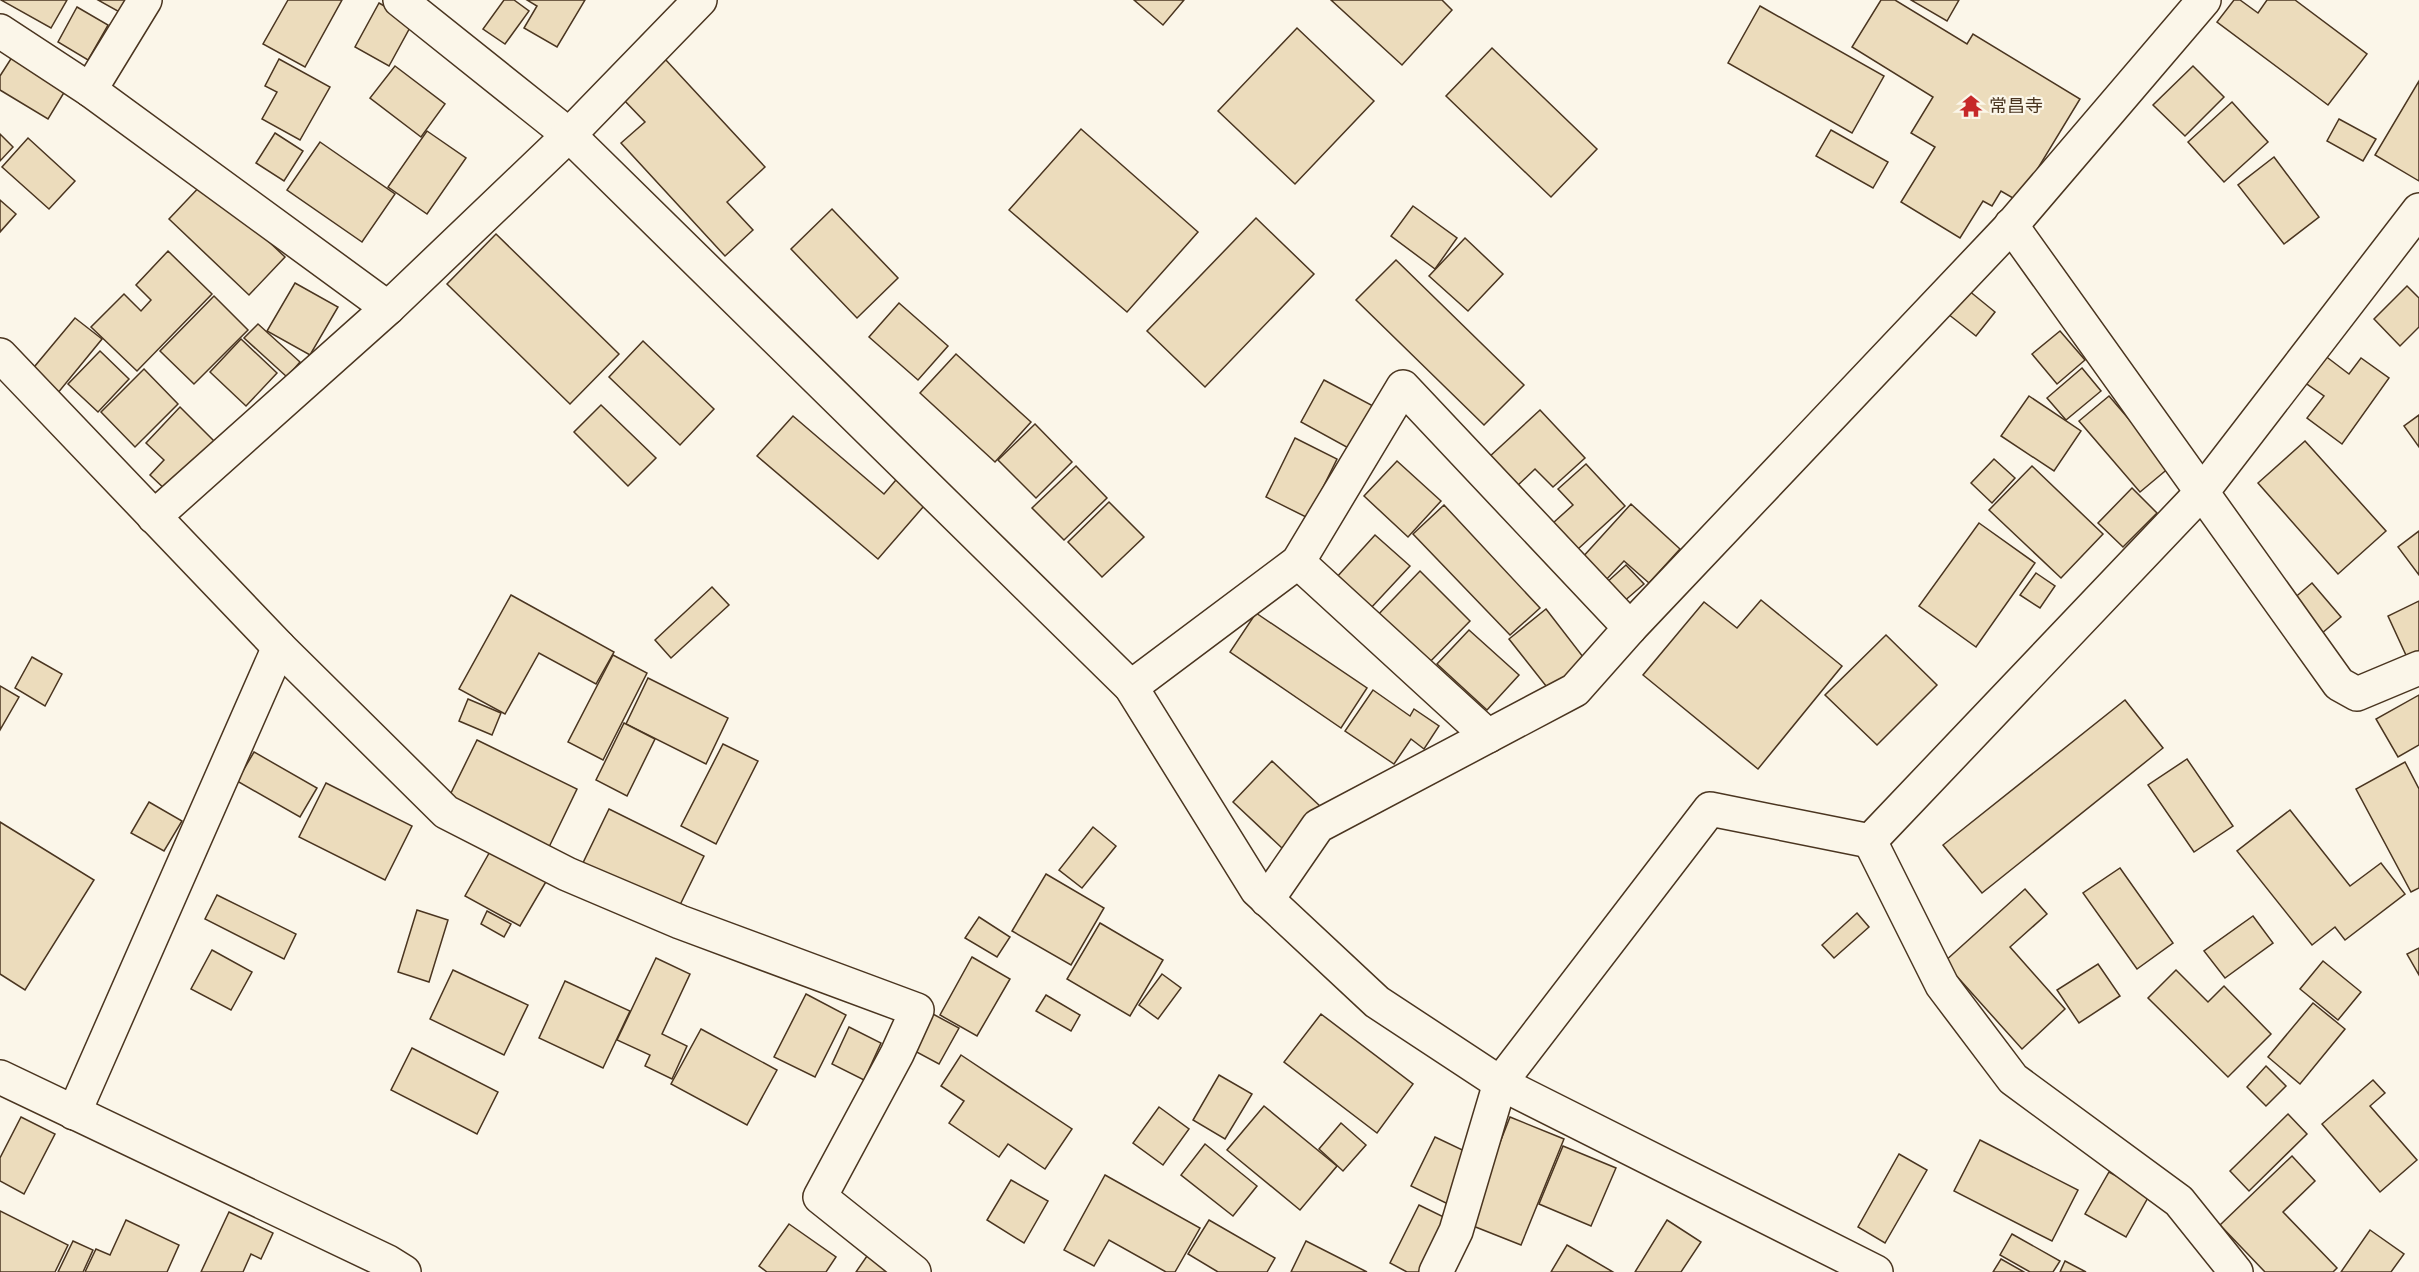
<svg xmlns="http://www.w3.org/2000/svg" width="2419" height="1272" font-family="'Roboto Condensed','Noto Sans JP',sans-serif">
  <rect width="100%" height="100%" fill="#fbf6e9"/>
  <g fill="#ecdcbc" stroke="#4a3520" stroke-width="1.5">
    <polygon points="1,0 67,0 51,28"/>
    <polygon points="98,0 131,0 123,14"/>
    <polygon points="288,0 342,0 305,67 263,44"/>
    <polygon points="504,0 514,0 529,11 505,44 483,29"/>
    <polygon points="527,0 585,0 557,47 524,28 537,6"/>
    <polygon points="1134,0 1184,0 1163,25"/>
    <polygon points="1331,0 1442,0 1452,10 1402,65"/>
    <polygon points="1881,0 1895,0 1967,44 1973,34 2080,99 2018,201 2001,191 1992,206 1983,201 1960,238 1901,202 1935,147 1911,133 1933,97 1852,47"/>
    <polygon points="1911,0 1959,0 1947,21"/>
    <polygon points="2234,0 2240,0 2258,13 2267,0 2295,0 2367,54 2328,105 2217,22"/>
    <polygon points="379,3 413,22 389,66 355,47"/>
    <polygon points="1760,6 1884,76 1852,133 1728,63"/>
    <polygon points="77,7 108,25 88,60 58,42"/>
    <polygon points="1297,28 1374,101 1295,184 1218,111"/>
    <polygon points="1492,48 1597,149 1551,197 1446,96"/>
    <polygon points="14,54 68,86 48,119 0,90 0,76"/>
    <polygon points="279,59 330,87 300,140 262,119 277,92 265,86"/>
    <polygon points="665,59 765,167 727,202 753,230 725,256 621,143 645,122 622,98"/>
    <polygon points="395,66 445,104 421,137 370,98"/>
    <polygon points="2193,66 2224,97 2185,136 2153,105"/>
    <polygon points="2419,81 2419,181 2375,155"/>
    <polygon points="2232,102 2268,142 2224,182 2188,142"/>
    <polygon points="2339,119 2376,139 2363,161 2327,141"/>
    <polygon points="1081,129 1198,232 1127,312 1009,210"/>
    <polygon points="1831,130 1888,162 1873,188 1816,156"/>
    <polygon points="427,131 466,158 427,214 388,187"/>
    <polygon points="275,133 303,151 284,181 256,163"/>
    <polygon points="0,134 13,147 0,161"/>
    <polygon points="28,138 75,181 49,209 2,167"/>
    <polygon points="320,142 395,194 362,242 287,190"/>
    <polygon points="2274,157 2319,217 2284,244 2238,185"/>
    <polygon points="205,181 285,257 249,295 169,219"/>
    <polygon points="0,200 16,214 0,232"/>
    <polygon points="1413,206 1457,238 1435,269 1391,236"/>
    <polygon points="832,209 898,278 857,318 791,249"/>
    <polygon points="1256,218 1314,274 1205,387 1147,331"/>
    <polygon points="496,234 619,354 570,404 447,284"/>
    <polygon points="1465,238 1503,274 1468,311 1429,276"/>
    <polygon points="168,251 212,294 137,371 91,327 124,294 141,311 151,300 136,285"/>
    <polygon points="1396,260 1524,385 1484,425 1356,300"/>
    <polygon points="295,283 338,307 310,355 267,331"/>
    <polygon points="2407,286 2419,298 2419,327 2400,346 2374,319"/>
    <polygon points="1968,290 1995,312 1976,336 1948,314"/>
    <polygon points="214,296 248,330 194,384 160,351"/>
    <polygon points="899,303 948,346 918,380 869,337"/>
    <polygon points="75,318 102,339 57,394 30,372"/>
    <polygon points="258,324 300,362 287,377 244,338"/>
    <polygon points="2060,331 2085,360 2057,384 2032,354"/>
    <polygon points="241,339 277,373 246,406 210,372"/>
    <polygon points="643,341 714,409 680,445 609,377"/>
    <polygon points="100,351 129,379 98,412 68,384"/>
    <polygon points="956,354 1031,422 995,462 920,393"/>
    <polygon points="2324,355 2349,374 2361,358 2389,378 2342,444 2307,418 2324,396 2304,382"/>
    <polygon points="2082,368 2101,391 2066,420 2047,398"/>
    <polygon points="144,369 178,404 135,447 101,412"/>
    <polygon points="1324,380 1375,407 1352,450 1301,422"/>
    <polygon points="2029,396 2081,431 2054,471 2001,436"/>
    <polygon points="2109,396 2170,467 2140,492 2079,421"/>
    <polygon points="601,405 656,458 628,486 574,432"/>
    <polygon points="180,407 218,445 170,494 150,475 164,460 146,443"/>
    <polygon points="1540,410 1585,458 1553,487 1535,469 1516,487 1488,458"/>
    <polygon points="2419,415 2419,447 2404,426"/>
    <polygon points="793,416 884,494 901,474 930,499 878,559 757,456"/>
    <polygon points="1035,424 1072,462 1036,498 998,460"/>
    <polygon points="1295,438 1337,459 1308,518 1266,497"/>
    <polygon points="2305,441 2386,531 2338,574 2258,483"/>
    <polygon points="1994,459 2015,478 1992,503 1971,483"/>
    <polygon points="1397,461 1441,501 1408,537 1364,496"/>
    <polygon points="1586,464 1625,506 1578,549 1553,523 1573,505 1558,489"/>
    <polygon points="1076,466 1107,498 1064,540 1032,508"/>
    <polygon points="2032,466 2103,534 2061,578 1989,510"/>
    <polygon points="2132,488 2157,513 2123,547 2098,523"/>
    <polygon points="1109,502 1144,537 1102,577 1068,542"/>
    <polygon points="1631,504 1680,549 1649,583 1624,561 1604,582 1581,559"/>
    <polygon points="1444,505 1540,608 1510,635 1413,534"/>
    <polygon points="1979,523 2035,563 1976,647 1919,606"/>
    <polygon points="2419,531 2419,575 2398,547"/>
    <polygon points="1375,535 1410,566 1370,609 1336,578"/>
    <polygon points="1626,565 1644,584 1622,603 1605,584"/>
    <polygon points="1420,571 1470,621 1424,668 1374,619"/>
    <polygon points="2036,573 2055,586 2040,608 2020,595"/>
    <polygon points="2312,583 2341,617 2321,634 2292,600"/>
    <polygon points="712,587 729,605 671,658 655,640"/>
    <polygon points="511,595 614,652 596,684 539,653 505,714 459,689"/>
    <polygon points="1761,600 1842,666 1758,769 1643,675 1704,602 1737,628"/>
    <polygon points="2419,601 2419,662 2411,666 2388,616"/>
    <polygon points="1546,609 1587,662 1550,691 1509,639"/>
    <polygon points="1256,613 1367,688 1341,728 1230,652"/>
    <polygon points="1469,630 1519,675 1487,710 1437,664"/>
    <polygon points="1886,635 1937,685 1877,745 1825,695"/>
    <polygon points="613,655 647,673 603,760 568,742"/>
    <polygon points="32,657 62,674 45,706 15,688"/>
    <polygon points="648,678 728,718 706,764 626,724"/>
    <polygon points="0,686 19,697 0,730"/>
    <polygon points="1373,690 1410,716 1414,709 1439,726 1424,749 1411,739 1394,764 1345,731"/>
    <polygon points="2419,695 2419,745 2398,757 2376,719"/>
    <polygon points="468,699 501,713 492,735 459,721"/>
    <polygon points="2125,700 2163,748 1982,893 1943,845"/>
    <polygon points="624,723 655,739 627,796 596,780"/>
    <polygon points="477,740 577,789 549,847 449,797"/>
    <polygon points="723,744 758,761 716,844 681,826"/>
    <polygon points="254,752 317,788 300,817 237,781"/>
    <polygon points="2187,759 2233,826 2194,852 2148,785"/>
    <polygon points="1272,761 1321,807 1282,848 1233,802"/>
    <polygon points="2405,762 2419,789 2419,888 2411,892 2356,789"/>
    <polygon points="326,783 412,826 385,880 299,837"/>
    <polygon points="149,802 182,821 164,851 131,833"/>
    <polygon points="609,809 704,856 676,913 581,867"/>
    <polygon points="2290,810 2350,886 2381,863 2405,894 2345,940 2335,927 2312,945 2237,851"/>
    <polygon points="0,822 94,880 25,990 0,974"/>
    <polygon points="1093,827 1116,846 1082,888 1059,870"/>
    <polygon points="492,848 547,880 520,926 465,896"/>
    <polygon points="2120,868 2173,943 2137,969 2083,893"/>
    <polygon points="1046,874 1104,908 1071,965 1012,931"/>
    <polygon points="2025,889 2047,914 2010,947 2065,1009 2022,1049 1944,962"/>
    <polygon points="217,895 296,934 284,959 205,919"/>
    <polygon points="417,910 448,920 429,982 398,972"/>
    <polygon points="487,911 511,924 504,937 481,924"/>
    <polygon points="1857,913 1869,927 1834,958 1822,945"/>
    <polygon points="2253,916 2273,943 2225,978 2204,951"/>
    <polygon points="979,917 1010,937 997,957 965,938"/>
    <polygon points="1100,923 1163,960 1130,1016 1067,979"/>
    <polygon points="2419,948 2419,975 2407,954"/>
    <polygon points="212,950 252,972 231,1010 191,989"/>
    <polygon points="972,957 1010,979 977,1036 940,1015"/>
    <polygon points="656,958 690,974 662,1034 687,1046 672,1079 645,1066 650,1055 617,1040"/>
    <polygon points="2323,961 2361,992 2338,1020 2300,989"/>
    <polygon points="2098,964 2120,996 2079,1023 2057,990"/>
    <polygon points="453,970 528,1005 504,1055 430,1019"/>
    <polygon points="2176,970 2208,1002 2224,986 2271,1034 2228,1077 2148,998"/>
    <polygon points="1162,974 1181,988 1158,1019 1139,1005"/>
    <polygon points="565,981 630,1011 603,1068 539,1038"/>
    <polygon points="806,994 846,1015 815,1077 774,1057"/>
    <polygon points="1046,995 1080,1015 1071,1031 1036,1011"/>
    <polygon points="2313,1003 2345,1029 2300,1084 2268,1057"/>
    <polygon points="931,1013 959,1028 939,1064 911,1049"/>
    <polygon points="1321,1014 1413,1084 1377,1133 1284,1062"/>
    <polygon points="849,1027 881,1043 864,1080 832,1064"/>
    <polygon points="701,1029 777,1070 747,1125 671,1084"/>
    <polygon points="412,1048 498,1092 477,1134 391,1090"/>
    <polygon points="961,1055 1072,1129 1045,1169 1008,1144 999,1157 949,1123 964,1101 941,1086"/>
    <polygon points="2266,1066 2286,1086 2266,1106 2247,1087"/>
    <polygon points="1219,1075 1252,1094 1225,1139 1193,1120"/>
    <polygon points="2373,1080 2385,1093 2370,1106 2417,1160 2380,1192 2322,1124"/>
    <polygon points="1264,1106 1337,1166 1300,1210 1227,1150"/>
    <polygon points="1159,1107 1189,1129 1163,1165 1133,1143"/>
    <polygon points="2288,1114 2307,1134 2249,1191 2230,1171"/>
    <polygon points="21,1117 55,1134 24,1194 0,1181 0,1158"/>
    <polygon points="1510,1117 1564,1139 1521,1245 1468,1224"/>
    <polygon points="1341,1123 1366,1145 1343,1171 1319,1149"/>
    <polygon points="1435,1137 1471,1154 1448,1204 1411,1186"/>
    <polygon points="1980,1140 2078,1190 2052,1241 1954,1191"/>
    <polygon points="1205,1144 1257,1186 1233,1216 1181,1175"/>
    <polygon points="1563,1146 1616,1168 1591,1226 1539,1204"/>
    <polygon points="1899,1154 1927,1170 1885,1243 1858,1227"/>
    <polygon points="2292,1156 2315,1181 2283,1212 2337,1268 2333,1272 2265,1272 2220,1225"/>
    <polygon points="2109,1172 2150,1194 2126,1237 2085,1214"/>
    <polygon points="1105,1175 1200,1228 1175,1272 1166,1272 1109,1240 1094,1266 1064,1250"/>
    <polygon points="1011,1180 1048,1201 1024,1243 987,1220"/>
    <polygon points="1419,1205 1452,1221 1426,1272 1407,1272 1390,1263"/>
    <polygon points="0,1211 68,1245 55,1272 0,1272"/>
    <polygon points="229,1212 273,1233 261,1259 251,1254 243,1272 201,1272"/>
    <polygon points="126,1220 179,1245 167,1272 85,1272 96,1249 110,1255"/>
    <polygon points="1209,1220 1275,1258 1267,1272 1218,1272 1188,1254"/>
    <polygon points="1667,1220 1701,1242 1681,1272 1635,1272"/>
    <polygon points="789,1224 836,1257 826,1272 767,1272 759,1266"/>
    <polygon points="2370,1230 2404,1254 2391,1272 2341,1272"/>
    <polygon points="2012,1234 2060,1261 2053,1272 2030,1272 2000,1255"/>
    <polygon points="73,1241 93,1250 83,1272 58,1272"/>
    <polygon points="1306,1241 1367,1272 1291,1272"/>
    <polygon points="1567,1245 1613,1272 1551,1272"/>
    <polygon points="867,1256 891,1272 856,1272"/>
    <polygon points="2001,1259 2024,1272 1993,1272"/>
    <polygon points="2065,1261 2086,1272 2060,1272"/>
  </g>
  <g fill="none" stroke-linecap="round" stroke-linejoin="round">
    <g stroke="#4a3520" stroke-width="36">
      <g id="minor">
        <polyline points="400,0 569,135 1131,687 1257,890 1377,1002 1500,1083 1876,1272"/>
        <polyline points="0,31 90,90 145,0"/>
        <polyline points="90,90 388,308"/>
        <polyline points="2011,225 2339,684 2357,694 2419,668"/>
        <polyline points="0,355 279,647 446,812 567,874 680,922 917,1010 897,1054 820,1197 914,1272"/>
        <polyline points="154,517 388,308 569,135 700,0"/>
        <polyline points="1298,562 1488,736"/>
        <polyline points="1630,628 2011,226 2204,0"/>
        <polyline points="1131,687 1298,562 1403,387 1630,628 1575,690 1318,826 1267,900"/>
        <polyline points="1870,841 1942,985 2013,1079 2179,1201 2236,1272"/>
        <polyline points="0,1077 388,1262 404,1272"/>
        <polyline points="74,1113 279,647"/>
        <polyline points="1436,1272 1456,1231 1500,1083 1710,809 1870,841 2202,492 2419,210"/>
      </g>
    </g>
    <use href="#minor" stroke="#fbf6e9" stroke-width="33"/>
  </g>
  <defs>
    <g id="temple-bare" transform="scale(1.8)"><path d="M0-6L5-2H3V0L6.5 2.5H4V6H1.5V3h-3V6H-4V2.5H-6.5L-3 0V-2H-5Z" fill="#c62828" stroke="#fbf6e9" stroke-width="2.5" paint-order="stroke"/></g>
  </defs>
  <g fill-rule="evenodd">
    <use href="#temple-bare" x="1971" y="106"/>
  </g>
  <g text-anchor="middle" stroke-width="4.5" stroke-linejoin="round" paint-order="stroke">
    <g font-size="18" fill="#4a3520" stroke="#fbf6e9" text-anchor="start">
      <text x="1989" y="112">常昌寺</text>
    </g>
  </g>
</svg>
